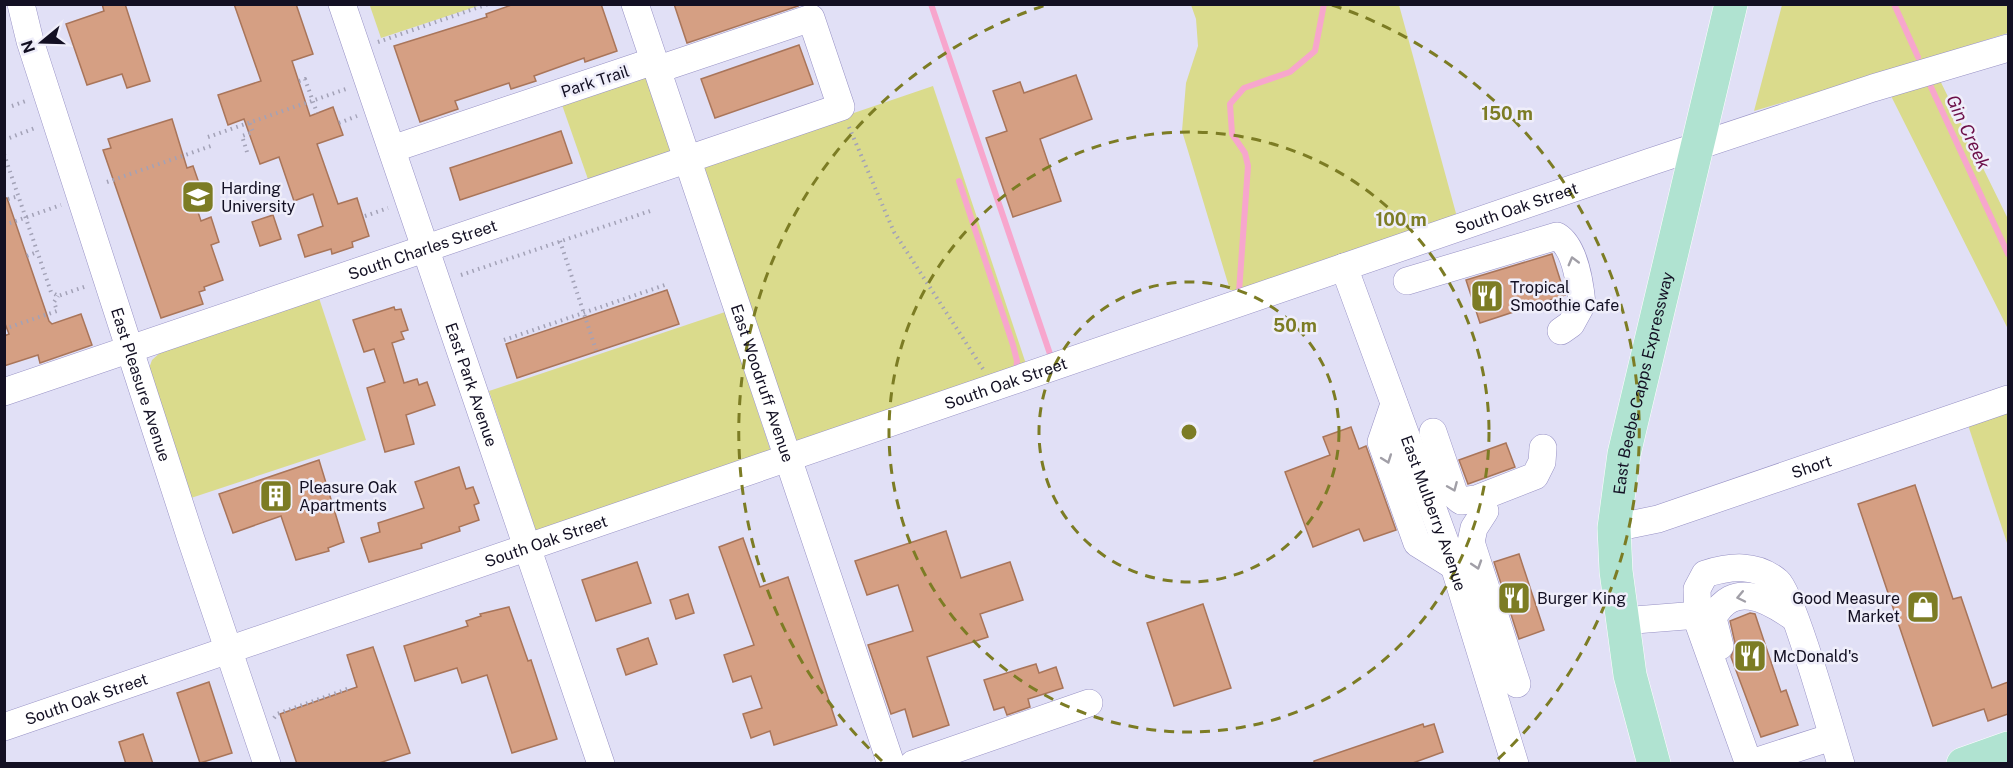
<svg xmlns="http://www.w3.org/2000/svg" width="2013" height="768" font-family="'Public Sans',sans-serif">
  <rect width="100%" height="100%" fill="#e1e0f6"/>
  <g fill="#dadb8c">
    <polygon points="375,5 375,4 481,5 381,38 370,6"/>
    <polygon points="1191,5 1399,5 1457,217 1250,292 1230,290 1182,131 1186,83 1198,46 1196,19"/>
    <polygon points="1782,5 2008,5 2008,33 1929,58 2008,219 2008,329 1880,74 1754,111"/>
    <polygon points="647,72 676,155 590,185 561,102"/>
    <polygon points="933,86 1027,367 794,444 698,166"/>
    <polygon points="319,298 366,440 191,498 148,371 152,360 162,351"/>
    <polygon points="725,312 772,455 537,534 489,391"/>
    <polygon points="2008,411 2008,546 1968,425"/>
  </g>
  <g fill="none" stroke-linecap="round" stroke-linejoin="round">
    <g stroke="#f7a6cd" stroke-width="6">
      <polyline points="931,4 1050,354"/>
      <polyline points="1894,4 1918,57"/>
      <polyline points="1931,87 2008,254"/>
      <polyline points="959,181 1013,345 1017,361 1016,371"/>
      <polyline points="1239,292 1248,166 1245,153 1232,134 1230,104 1244,88 1290,72 1315,51 1324,4"/>
    </g>
  </g>
  <g fill="#d59f83" stroke="#a9755a" stroke-width="1.5">
    <polygon points="102,4 125,4 150,81 127,88 122,74 87,85 66,24 104,11"/>
    <polygon points="234,4 296,4 313,54 292,61 310,116 333,107 343,135 317,144 338,204 357,198 369,236 352,242 353,247 332,254 331,249 305,257 298,235 323,226 313,194 294,201 279,157 260,164 244,119 228,125 218,95 261,81"/>
    <polygon points="514,4 601,4 617,51 585,62 584,58 534,76 536,81 511,89 509,83 455,101 458,109 420,122 394,46 487,17 486,14"/>
    <polygon points="674,4 797,4 798,6 687,43"/>
    <polygon points="799,45 813,84 715,118 701,79"/>
    <polygon points="1076,75 1092,119 1040,139 1061,201 1013,217 986,138 1007,131 993,91 1020,82 1024,93"/>
    <polygon points="172,119 187,168 193,166 201,189 191,191 201,221 211,217 219,242 211,245 223,280 204,287 205,290 199,292 203,304 161,318 103,150 111,148 108,139"/>
    <polygon points="561,131 572,163 460,200 450,168"/>
    <polygon points="4,198 7,198 49,321 52,324 81,314 92,345 40,363 38,355 4,366 4,336 9,334 4,321"/>
    <polygon points="273,215 281,239 260,246 252,222"/>
    <polygon points="1552,254 1565,295 1480,323 1466,280"/>
    <polygon points="667,290 679,324 517,378 506,344"/>
    <polygon points="394,307 395,310 401,309 408,330 401,332 404,339 392,343 404,383 417,379 419,385 427,382 435,405 406,415 414,444 385,452 367,388 385,382 374,349 364,352 353,320"/>
    <polygon points="1351,427 1359,449 1366,446 1396,530 1364,541 1359,529 1313,547 1285,472 1330,455 1323,437"/>
    <polygon points="1506,443 1515,467 1468,484 1459,460"/>
    <polygon points="319,460 344,542 328,548 329,551 296,560 281,516 233,533 219,494"/>
    <polygon points="459,467 466,489 473,487 479,503 474,505 479,520 459,527 460,531 421,544 422,548 369,562 361,538 380,532 378,523 424,508 415,482"/>
    <polygon points="1915,485 1953,599 1961,597 1992,688 2008,682 2008,714 1988,721 1984,709 1933,726 1858,504"/>
    <polygon points="946,531 961,578 1010,562 1023,600 980,614 988,637 927,657 949,725 913,737 905,709 891,714 868,645 913,631 898,585 867,595 855,561"/>
    <polygon points="743,538 760,587 788,577 837,725 774,745 770,731 751,738 743,714 762,708 751,676 733,682 724,655 754,645 719,547"/>
    <polygon points="1519,554 1544,630 1519,639 1494,562"/>
    <polygon points="637,562 651,603 596,621 582,580"/>
    <polygon points="688,594 694,613 676,619 670,600"/>
    <polygon points="1203,604 1231,688 1174,706 1147,623"/>
    <polygon points="509,607 528,661 531,660 557,739 512,753 487,675 462,683 457,668 415,681 404,646 468,626 466,621 481,616 480,614"/>
    <polygon points="1750,613 1755,614 1781,692 1786,690 1798,725 1761,737 1731,657 1735,643 1730,621"/>
    <polygon points="648,638 657,664 626,675 617,649"/>
    <polygon points="373,647 410,753 376,764 297,764 280,714 357,687 347,655"/>
    <polygon points="1036,664 1039,673 1056,667 1063,688 1028,699 1030,707 1007,715 1004,707 994,710 984,680"/>
    <polygon points="209,682 232,753 200,763 177,693"/>
    <polygon points="1423,724 1424,727 1434,724 1443,752 1410,764 1314,764 1314,761"/>
    <polygon points="143,734 153,764 126,764 119,742"/>
  </g>
  <g fill="none" stroke-linecap="round" stroke-linejoin="round">
    <g stroke="#9791c5" stroke-width="28">
      <g id="minor">
        <path id="s1" d="M21,4L30,41L191,539L267,764"/>
        <path id="s2" d="M342,4L601,764"/>
        <path id="s3" d="M635,4L891,764"/>
        <path id="s4" d="M1344,267L1454,566L1515,764"/>
        <path d="M1407,281L1557,236C1575,247 1580,283 1582,304L1571,324L1561,331"/>
        <path id="s5" d="M4,392L841,107L811,18L665,67L645,64L392,149"/>
        <polyline points="1394,404 1381,442 1417,543 1454,566"/>
        <polyline points="1433,432 1455,496 1461,501 1476,499 1535,476 1542,462 1543,448"/>
        <polyline points="1485,511 1474,528 1471,542 1517,684"/>
        <path id="s6" d="M1614,528L1658,519L2008,399"/>
        <polyline points="1622,621 1698,615"/>
        <path d="M1720,646L1713,618C1733,580 1767,599 1793,617"/>
        <path id="s7" d="M4,727L1650,162L1873,88L2008,48"/>
        <path d="M1832,737L1754,762L1747,759L1698,622L1697,589L1705,574C1730,566 1756,563 1778,582C1793,595 1832,735 1841,764"/>
        <polyline points="913,764 1089,703"/>
      </g>
    </g>
    <g stroke="#fff" stroke-width="34">
      <g id="major">
        <path id="s8" d="M1654,764L1630,675L1616,571L1614,528L1624,454L1731,4"/>
        <polyline points="1963,764 2008,748"/>
      </g>
    </g>
    <g stroke="#a3a2b7" stroke-width="4" stroke-dasharray="1.5 4.5" stroke-linecap="butt">
      <polyline points="378,42 488,4"/>
      <polyline points="299,81 305,79 317,113"/>
      <polyline points="12,106 26,101"/>
      <polyline points="339,123 357,116"/>
      <polyline points="849,127 894,232 983,369"/>
      <polyline points="208,137 349,88"/>
      <polyline points="4,140 35,128"/>
      <polyline points="247,152 242,136 253,132 249,122"/>
      <polyline points="4,154 51,292 58,296 87,286"/>
      <polyline points="107,182 211,146"/>
      <polyline points="8,199 19,196"/>
      <polyline points="365,216 388,208"/>
      <polyline points="4,225 61,205"/>
      <polyline points="560,241 596,350"/>
      <polyline points="27,256 37,252"/>
      <polyline points="461,275 653,210"/>
      <polyline points="4,329 57,311 54,302 58,296"/>
      <polyline points="504,340 665,285"/>
      <polyline points="274,718 277,714 350,688"/>
    </g>
    <use href="#minor" stroke="#fff" stroke-width="27"/>
    <use href="#major" stroke="#b0e3d1" stroke-width="33"/>
  </g>
  <defs><path id="oneway-chevron" d="M-2-3.5L2.5 0L-2 3.5" fill="none" stroke-width="1.6" stroke-linecap="round" stroke-linejoin="round" transform="scale(1.5)"/></defs>
  <g stroke="#a19fa7">
    <use href="#oneway-chevron" transform="translate(1573 261) rotate(-105)"/>
    <use href="#oneway-chevron" transform="translate(1387 459) rotate(70)"/>
    <use href="#oneway-chevron" transform="translate(1453 487) rotate(67)"/>
    <use href="#oneway-chevron" transform="translate(1477 565) rotate(72)"/>
    <use href="#oneway-chevron" transform="translate(1741 597) rotate(168)"/>
  </g>
  <g fill="none" stroke="#7c7c24" stroke-width="3" stroke-dasharray="10 8">
    <circle cx="1189" cy="432" r="150"/>
    <circle cx="1189" cy="432" r="300"/>
    <path d="M882 761A450 450 0 0 1 1046 5M1332 5A450 450 0 0 1 1496 761"/>
  </g>
  <defs>
    <g id="university-square" transform="scale(1.725)"><rect x="-9" y="-9" width="18" height="18" rx="4" fill="#7c7c24" stroke="#efeefa"/><path d="M0-5L7-2L0 1L-7-2ZM-4 1L0 2.5L4 1V4Q0 6-4 4Z" fill="#fff"/></g>
    <g id="restaurant-square" transform="scale(1.725)"><rect x="-9" y="-9" width="18" height="18" rx="4" fill="#7c7c24" stroke="#efeefa"/><path d="M-5-6h1v4h1v-4h1v4h1v-4h1v5L-1.5 .5V6h-2V.5L-5-1ZM5-6V6H3V1.5H1.5Q1.5-4 5-6Z" fill="#fff"/></g>
    <g id="building-square" transform="scale(1.725)"><rect x="-9" y="-9" width="18" height="18" rx="4" fill="#7c7c24" stroke="#efeefa"/><path d="M-4-6H4V6H1V3H-1V6H-4ZM-2.5-4.3h1.7v1.8h-1.7ZM.8-4.3h1.7v1.8H.8ZM-2.5-1h1.7V.8h-1.7ZM.8-1h1.7V.8H.8Z" fill="#fff"/></g>
    <g id="shop-square" transform="scale(1.725)"><rect x="-9" y="-9" width="18" height="18" rx="4" fill="#7c7c24" stroke="#efeefa"/><path d="M-5-2.5h2.3a2.7 3.5 0 0 1 5.4 0H5L5.5 6h-11ZM-1.5-2.5h3a1.5 2.3 0 0 0-3 0Z" fill="#fff"/></g>
  </defs>
  <g fill-rule="evenodd">
    <use href="#university-square" x="198" y="197"/>
    <use href="#restaurant-square" x="1487" y="296"/>
    <use href="#building-square" x="276" y="496"/>
    <use href="#restaurant-square" x="1514" y="598"/>
    <use href="#shop-square" x="1923" y="607"/>
    <use href="#restaurant-square" x="1750" y="656"/>
  </g>
  <g text-anchor="middle" stroke-width="5" stroke-linejoin="round" paint-order="stroke">
    <g font-size="16" fill="#131023" stroke="#efeefa">
      <text transform="translate(595 81) rotate(-18)" y="6">Park Trail</text>
      <text dy="6" stroke="none"><textPath href="#s7" startOffset="1599">South Oak Street</textPath></text>
      <text dy="6" stroke="none"><textPath href="#s5" startOffset="442">South Charles Street</textPath></text>
      <text dy="6" stroke="none"><textPath href="#s8" startOffset="388">East Beebe Capps Expressway</textPath></text>
      <text dy="6" stroke="none"><textPath href="#s2" startOffset="402">East Park Avenue</textPath></text>
      <text dy="6" stroke="none"><textPath href="#s3" startOffset="400">East Woodruff Avenue</textPath></text>
      <text dy="6" stroke="none"><textPath href="#s7" startOffset="1059">South Oak Street</textPath></text>
      <text dy="6" stroke="none"><textPath href="#s1" startOffset="399">East Pleasure Avenue</textPath></text>
      <text dy="6" stroke="none"><textPath href="#s6" startOffset="207">Short</textPath></text>
      <text dy="6" stroke="none"><textPath href="#s4" startOffset="262">East Mulberry Avenue</textPath></text>
      <text dy="6" stroke="none"><textPath href="#s7" startOffset="573">South Oak Street</textPath></text>
      <text dy="6" stroke="none"><textPath href="#s7" startOffset="87">South Oak Street</textPath></text>
    </g>
    <g font-size="16" fill="#131023" stroke="#efeefa" text-anchor="start">
      <text x="221" y="194">Harding<tspan x="221" dy="18">University</tspan></text>
      <text x="1510" y="293">Tropical<tspan x="1510" dy="18">Smoothie Cafe</tspan></text>
      <text x="299" y="493">Pleasure Oak<tspan x="299" dy="18">Apartments</tspan></text>
      <text x="1537" y="604">Burger King</text>
      <text x="1900" y="604" text-anchor="end">Good Measure<tspan x="1900" dy="18">Market</tspan></text>
      <text x="1773" y="662">McDonald's</text>
    </g>
    <g font-size="18" font-style="italic" fill="#6c0e48" stroke="#efeefa">
      <text transform="translate(1968 132) rotate(65)" y="6">Gin Creek</text>
    </g>
  </g>
  <circle cx="1189" cy="432" r="9" fill="#7c7c24" stroke="#efeefa" stroke-width="3"/>
  <g font-size="18" text-anchor="middle" font-weight="bold" fill="#7c7c24" stroke="#efeefa" stroke-width="5" stroke-linejoin="round" paint-order="stroke">
    <text x="1507" y="120">150 m</text>
    <text x="1401" y="226">100 m</text>
    <text x="1295" y="332">50 m</text>
  </g>
  <rect width="2013" height="768" fill="none" stroke="#131023" stroke-width="12"/>
  <g transform="translate(42 42) rotate(251)" stroke="#efeefa" stroke-width="4.5" paint-order="stroke">
  <path d="M0-4.5L10 22L0 15L-10 22Z" fill="#131023"/>
  <text y="-9" font-size="16" font-weight="bold" text-anchor="middle" fill="#131023">N</text>
  </g>
</svg>
